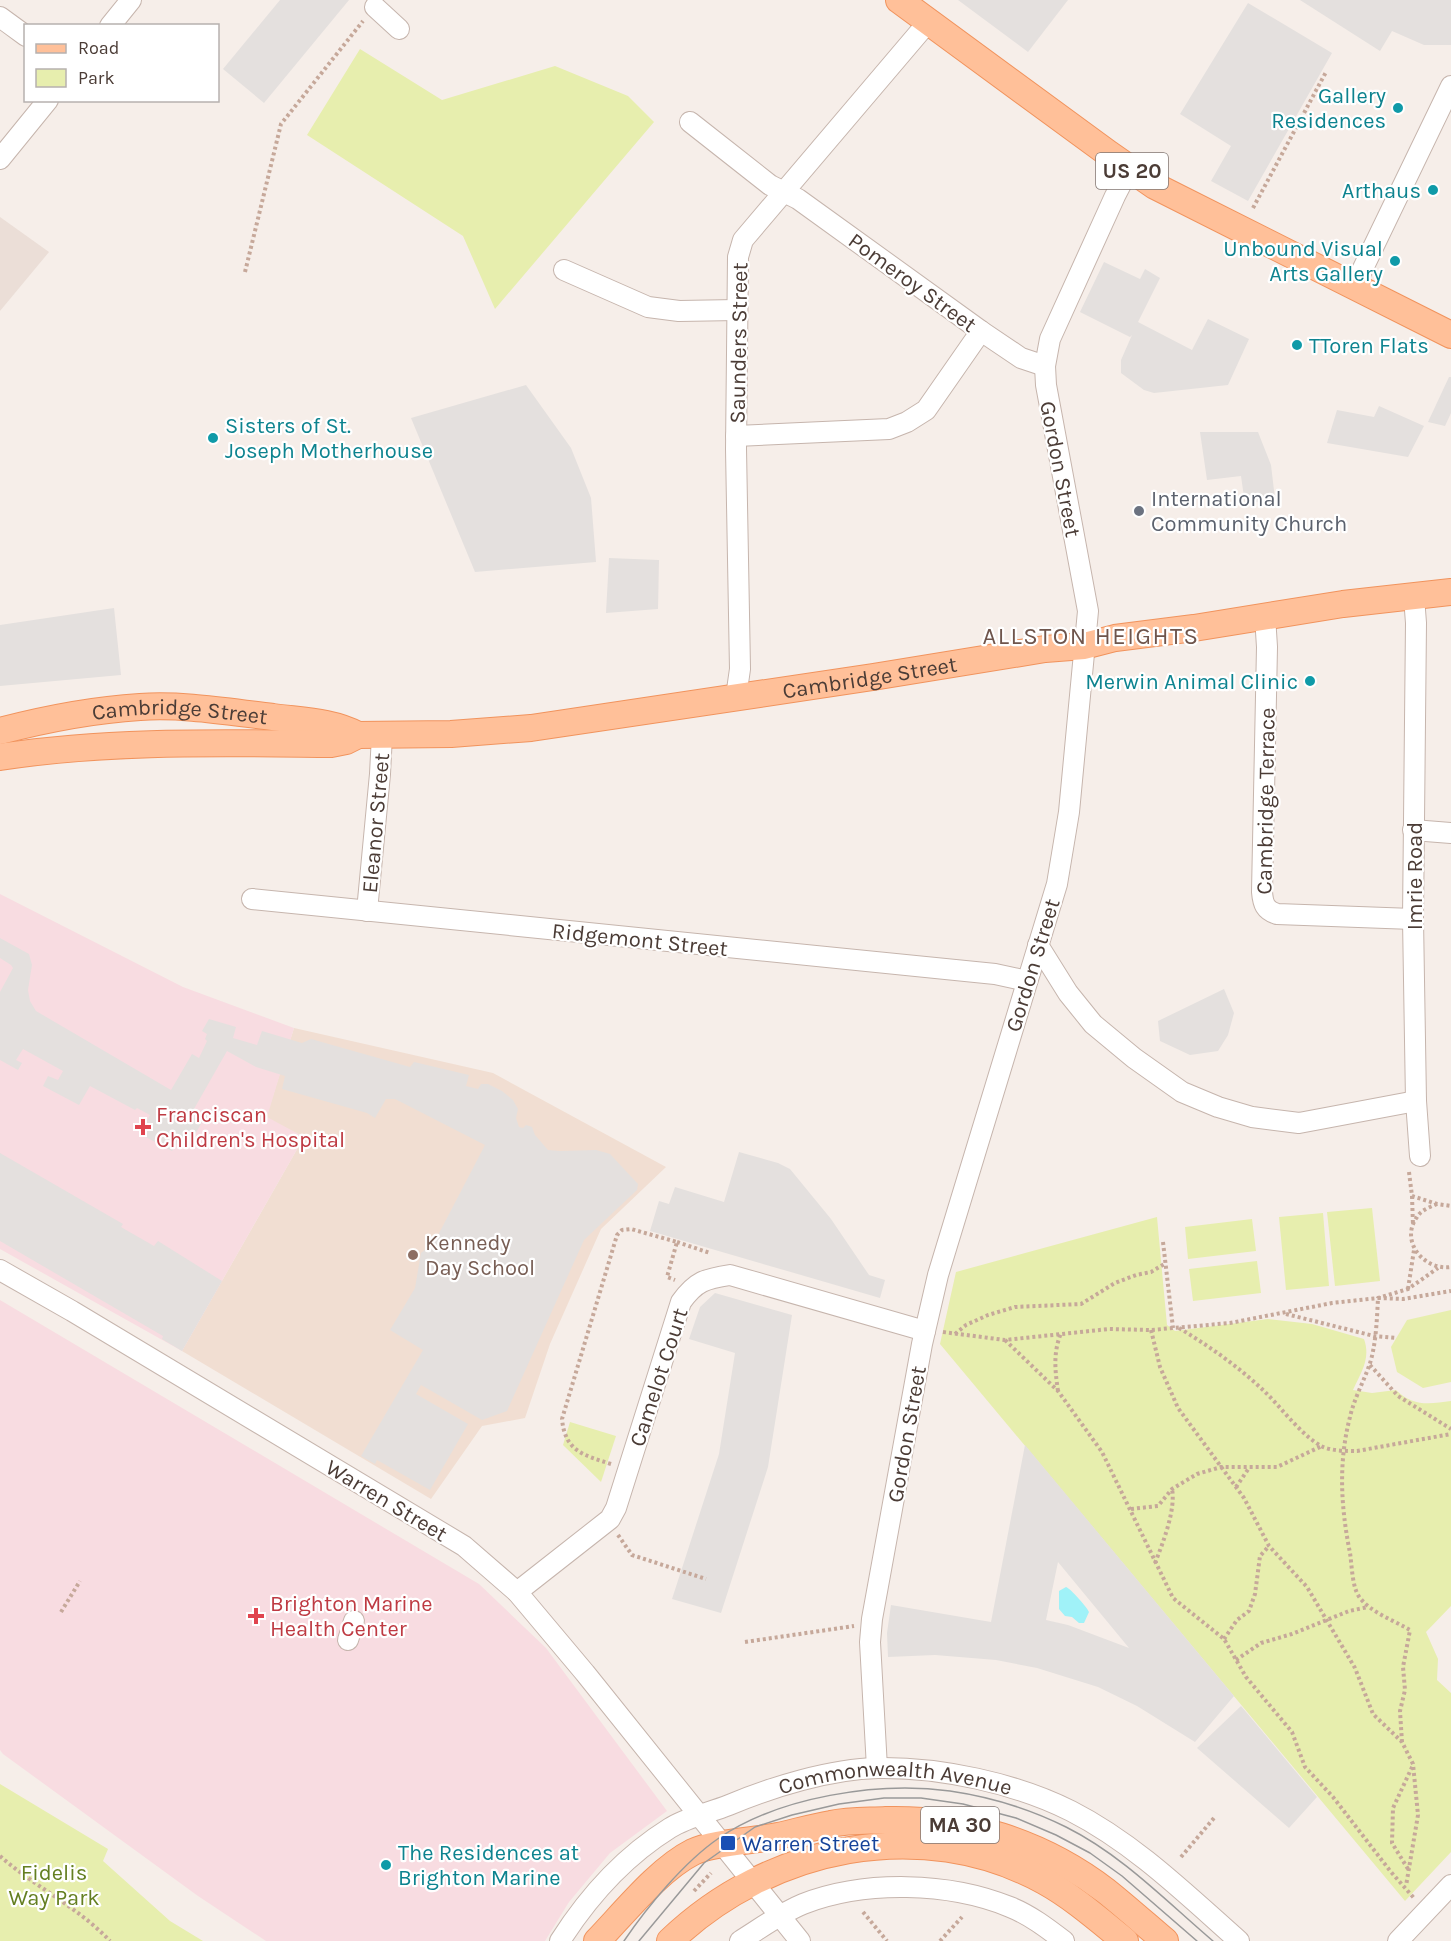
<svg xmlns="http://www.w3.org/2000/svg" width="1451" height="1941" font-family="Karla,sans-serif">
  <rect width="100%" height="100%" fill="#f6eee9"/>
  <polygon fill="#ebded7" points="0,217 49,252 0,311"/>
  <polygon fill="#f1ded2" points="294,1028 493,1073 666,1167 601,1229 550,1344 525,1418 482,1426 431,1499 182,1351 304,1137 266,1118"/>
  <g fill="#f8dce1">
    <polygon points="0,894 183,987 294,1028 267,1117 304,1137 182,1351 0,1249"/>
    <polygon points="0,1300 479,1584 546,1648 667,1811 610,1853 569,1902 545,1941 266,1941 198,1896 3,1754 0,1750"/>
  </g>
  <g fill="#e7eeae">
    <polygon points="360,49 442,100 555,66 628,96 654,122 495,309 463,236 307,135"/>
    <polygon points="1372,1208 1380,1281 1335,1286 1327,1212"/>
    <polygon points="1323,1213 1329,1286 1286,1290 1279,1217"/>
    <path d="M1157,1217L1167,1325L1175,1331L1268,1319L1312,1324L1364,1339C1371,1359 1361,1372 1353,1390L1372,1393L1396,1390C1413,1407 1430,1404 1451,1401V1606L1426,1632L1438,1659L1437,1680L1451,1693V1852L1405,1901L940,1344L956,1272Z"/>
    <polygon points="1252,1219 1256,1251 1188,1259 1185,1227"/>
    <polygon points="1257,1261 1261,1293 1193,1301 1189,1269"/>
    <polygon points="1451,1310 1451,1382 1423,1388 1397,1372 1391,1347 1407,1320"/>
    <polygon points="570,1422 616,1436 601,1482 563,1445"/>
    <polygon points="0,1784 108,1849 103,1861 170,1921 203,1941 0,1941"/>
  </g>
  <g fill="#e4e0de" fill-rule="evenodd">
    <polygon points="280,0 349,0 264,103 223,69"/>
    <polygon points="958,0 1068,0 1028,52"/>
    <polygon points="1300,0 1451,0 1451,45 1424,45 1392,31 1380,51"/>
    <polygon points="1248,3 1332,53 1248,201 1211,181 1231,146 1180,114"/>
    <polygon points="1104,262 1140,279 1145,269 1160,278 1138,322 1192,350 1208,319 1249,339 1228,385 1154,393 1144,390 1121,373 1121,360 1132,335 1130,337 1080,312"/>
    <polygon points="1449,377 1451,377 1451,413 1445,426 1428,422"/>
    <polygon points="526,385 571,448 591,498 596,562 475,572 411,418"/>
    <polygon points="1379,406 1424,426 1408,457 1327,443 1337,410 1374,417"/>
    <polygon points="1200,432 1258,432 1271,465 1275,499 1245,504 1241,476 1207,480"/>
    <polygon points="609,558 659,560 658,609 606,613"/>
    <polygon points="114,608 121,675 0,686 0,625"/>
    <polygon points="0,938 29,954 32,965 28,990 30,1001 36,1011 171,1090 192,1054 199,1058 207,1041 205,1039 207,1034 202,1031 209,1019 236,1027 233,1038 257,1045 262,1031 302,1043 311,1039 410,1067 414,1062 469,1075 466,1086 478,1089 481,1084 488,1084 502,1091 513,1100 518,1109 516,1118 519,1127 523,1128 526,1125 532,1127 535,1135 548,1150 560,1151 596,1150 610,1154 638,1184 637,1190 584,1240 507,1411 482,1420 421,1385 416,1394 468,1424 430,1490 377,1460 375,1464 361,1456 423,1350 390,1330 415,1288 421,1253 435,1241 485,1145 395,1099 386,1099 375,1118 367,1113 282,1089 285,1076 256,1067 227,1051 190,1116 202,1122 188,1147 178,1142 172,1151 140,1134 150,1115 137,1108 135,1110 90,1086 79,1105 43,1086 48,1076 58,1080 63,1071 23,1049 16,1060 22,1063 18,1070 0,1060 0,992 13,968 11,965 0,958"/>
    <polygon points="1224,989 1234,1013 1228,1035 1218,1051 1190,1055 1160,1041 1158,1021"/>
    <polygon points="739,1152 778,1163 790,1169 831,1219 869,1275 885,1280 880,1298 650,1231 659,1201 669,1204 675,1187 724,1202"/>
    <polygon points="0,1153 123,1224 121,1227 126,1230 154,1246 158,1241 222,1281 182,1351 162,1339 163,1336 0,1241"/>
    <polygon points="715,1293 792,1315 768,1467 721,1613 672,1599 719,1454 735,1353 689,1339 700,1307"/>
    <path d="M1025,1445L1234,1696L1195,1742L1137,1706L1098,1687L1037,1668L996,1660L935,1655L888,1657L887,1633L891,1605L991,1622ZM1058,1562L1129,1648L1068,1625L1046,1620Z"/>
    <polygon points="1241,1706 1317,1797 1289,1828 1197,1748"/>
  </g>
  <path fill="#a0f2f8" d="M1066,1587C1071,1589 1087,1607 1089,1612L1084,1623H1079L1072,1617L1065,1616L1059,1609V1591Z"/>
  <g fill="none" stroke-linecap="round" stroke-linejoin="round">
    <g stroke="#c6b5ad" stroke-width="22">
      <g id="minor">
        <polyline points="375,7 399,29"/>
        <polyline points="0,17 26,36"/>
        <polyline points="110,26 131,0"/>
        <polyline points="690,122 770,185 798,199 981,331 1021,358 1045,366"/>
        <polyline points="0,159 48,100"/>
        <polyline points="564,270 648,307 679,311 737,310"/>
        <polyline points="1354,287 1451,86"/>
        <polyline points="736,436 889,429 907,422 926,410 981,331"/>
        <polyline points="1414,597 1416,623 1413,919 1416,1101 1420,1156"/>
        <path d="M1265,616L1267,647L1262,892C1263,904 1265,910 1277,914L1413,919"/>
        <polyline points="736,697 740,669 736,449 738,257 743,240 929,21"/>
        <polyline points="1413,830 1451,833"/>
        <polyline points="252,899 995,974 1027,981"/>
        <polyline points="367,911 380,774 382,735"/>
        <polyline points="1038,945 1068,993 1093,1024 1134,1058 1182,1092 1218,1107 1252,1117 1299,1123 1416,1101"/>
        <polyline points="0,1270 72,1311 464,1546 517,1592 585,1673 800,1941"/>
        <path d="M517,1592L610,1519L616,1508L681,1302C696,1281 705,1279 730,1275L925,1331"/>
        <polyline points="348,1640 354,1621"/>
        <polyline points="877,1768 870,1642 872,1619 922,1344 938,1275 1057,884 1069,812 1088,611 1046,385 1045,366 1050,339 1115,196 1129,169"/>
        <path id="s1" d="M560,1941C588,1897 625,1856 670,1828C687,1817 709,1813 729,1805C772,1787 830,1769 878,1768C940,1767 1015,1783 1071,1811C1134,1843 1187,1895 1239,1941"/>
        <path d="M740,1941C761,1928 781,1913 803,1904C865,1880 949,1882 1010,1907C1030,1915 1047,1928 1064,1941"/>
        <polyline points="1398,1941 1451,1885"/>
      </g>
    </g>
    <g stroke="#f1935d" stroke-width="28">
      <g id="major">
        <polyline points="899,0 1109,154 1155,186 1451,335"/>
        <path id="s2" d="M0,731C46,719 92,710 140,707C184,704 229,712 273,717C302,721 332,721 358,735"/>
        <path id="s3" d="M0,757C109,740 221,743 331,744L346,741L358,735L451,734L531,728L873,677L1045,649L1084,646L1115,638L1194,628L1343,604L1451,592"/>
        <path d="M597,1941C624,1913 659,1869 693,1852C713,1842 755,1841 778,1836C796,1832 813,1827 831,1824C849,1820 868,1821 886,1820C965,1818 1042,1842 1106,1891C1126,1907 1145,1924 1165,1941"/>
        <path d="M670,1941C769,1846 921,1814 1044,1881C1073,1897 1099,1920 1125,1941"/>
      </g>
    </g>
    <g stroke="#c6a89a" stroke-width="4" stroke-dasharray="3 3" stroke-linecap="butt">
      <polyline points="1253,208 1326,72"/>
      <polyline points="245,272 281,124 363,21"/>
      <polyline points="1409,1172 1412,1196 1437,1204 1451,1206"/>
      <polyline points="1412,1196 1413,1225"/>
      <path d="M1437,1204C1430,1207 1421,1210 1417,1217C1399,1242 1425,1271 1451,1267"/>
      <polyline points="677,1242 710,1253"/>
      <polyline points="1163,1242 1173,1328"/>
      <polyline points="1408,1289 1414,1250"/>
      <polyline points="1286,1314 1374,1336 1397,1338"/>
      <path d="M1179,1328C1209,1346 1239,1367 1264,1391C1282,1408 1299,1433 1321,1446C1331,1451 1346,1451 1357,1451L1451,1434"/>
      <polyline points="1151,1330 1160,1367 1178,1408 1244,1498 1269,1546 1307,1587 1355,1668 1373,1714 1402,1742 1413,1764 1418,1815 1406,1886"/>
      <polyline points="943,1332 1005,1340 1109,1329 1151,1330 1230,1323 1332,1303 1378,1298 1408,1289 1438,1268"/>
      <polyline points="955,1334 966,1325 988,1315 1015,1307 1081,1304 1115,1283 1136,1275 1151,1272 1166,1263"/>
      <polyline points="1005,1340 1058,1391 1102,1452 1173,1598 1224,1639 1246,1677 1292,1732 1305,1767 1333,1797 1391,1872 1414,1898"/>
      <polyline points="1370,1365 1398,1396 1451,1429"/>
      <path d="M1058,1391C1055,1370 1053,1353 1061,1333"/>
      <path d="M611,1464C583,1455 565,1451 562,1419L617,1235L622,1230L631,1229L677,1242L667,1277L675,1280"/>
      <polyline points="1236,1487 1249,1468"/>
      <polyline points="1131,1509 1158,1506 1172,1489 1197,1474 1221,1467 1277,1467 1322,1446"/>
      <polyline points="618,1535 632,1555 706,1579"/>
      <path d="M1155,1563C1163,1543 1176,1509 1172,1489"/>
      <polyline points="61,1612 80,1581"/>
      <polyline points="1224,1639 1237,1620 1249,1611 1255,1594 1260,1556 1269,1546"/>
      <polyline points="745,1642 854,1626"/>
      <polyline points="1236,1660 1261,1643 1292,1634 1349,1611 1368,1607"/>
      <path d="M1402,1742L1400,1711L1405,1690L1403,1667L1410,1630C1393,1620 1372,1613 1360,1598C1352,1588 1352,1566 1350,1553C1341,1508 1338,1463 1350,1417C1354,1399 1363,1383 1369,1366C1376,1347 1377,1318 1378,1298L1403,1299L1451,1291"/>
      <path d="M0,1856C35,1887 78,1907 110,1941"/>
      <polyline points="1181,1857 1214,1818"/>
      <polyline points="1408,1869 1392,1843 1393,1808 1413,1765"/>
      <polyline points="694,1891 711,1873"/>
      <polyline points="863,1912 887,1941"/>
      <polyline points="940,1941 962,1917"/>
    </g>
    <use href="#minor" stroke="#fff" stroke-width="20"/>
    <use href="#major" stroke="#ffc099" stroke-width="26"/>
    <g stroke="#999" stroke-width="1.5">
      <path d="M624,1941C647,1907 684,1862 719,1838C779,1797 878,1781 950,1791C991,1797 1030,1809 1066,1827C1122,1855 1166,1901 1213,1941"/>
      <polyline points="639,1941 704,1863 755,1827 792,1815 839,1804 884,1798 921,1798 963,1804 1016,1818 1056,1835 1090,1853 1122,1876 1197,1941"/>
    </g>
  </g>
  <g fill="#0f9aa8" stroke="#fff" stroke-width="2">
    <circle cx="1398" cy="108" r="6"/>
    <circle cx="1433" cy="190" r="6"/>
    <circle cx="1395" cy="261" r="6"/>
    <circle cx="1297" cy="345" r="6"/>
    <circle cx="213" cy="438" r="6"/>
    <circle cx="1310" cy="681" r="6"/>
    <circle cx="386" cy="1865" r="6"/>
  </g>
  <circle fill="#6b7280" stroke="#fff" stroke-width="2" cx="1139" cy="511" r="6"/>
  <g fill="#e0444e" stroke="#fff" stroke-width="2">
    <path d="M140 1118h6v6h6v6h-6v6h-6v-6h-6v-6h6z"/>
    <path d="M253 1607h6v6h6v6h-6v6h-6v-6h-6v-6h6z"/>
  </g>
  <circle fill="#8d6e63" stroke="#fff" stroke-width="2" cx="413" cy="1255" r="6"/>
  <rect fill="#1a4fb4" stroke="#fff" stroke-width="2" x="720" y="1835" width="16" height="16" rx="3"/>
  <g text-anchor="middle" stroke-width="4.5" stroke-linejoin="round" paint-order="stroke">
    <g fill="#fff" stroke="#817672" stroke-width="1.5">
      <rect x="1096" y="153" width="72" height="36" rx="4.5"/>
      <rect x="921" y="1807" width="78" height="36" rx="4.5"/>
    </g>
    <g font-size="21" font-weight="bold" fill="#4b3c36">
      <text x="1132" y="178">US 20</text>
      <text x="960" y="1832">MA 30</text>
    </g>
    <g font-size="22" fill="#0d838f" stroke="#fff" text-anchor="end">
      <text x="1386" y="103">Gallery<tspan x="1386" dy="25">Residences</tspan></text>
      <text x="1421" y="198">Arthaus</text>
      <text x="1383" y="256">Unbound Visual<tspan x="1383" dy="25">Arts Gallery</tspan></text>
      <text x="1309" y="353" text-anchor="start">TToren Flats</text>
      <text x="225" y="433" text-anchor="start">Sisters of St.<tspan x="225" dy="25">Joseph Motherhouse</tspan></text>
      <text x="1298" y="689">Merwin Animal Clinic</text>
      <text x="398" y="1860" text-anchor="start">The Residences at<tspan x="398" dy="25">Brighton Marine</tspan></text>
    </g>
    <g font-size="22" fill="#4b3c36" stroke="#fff">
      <text transform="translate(913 282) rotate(36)" y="8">Pomeroy Street</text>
      <text transform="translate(738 343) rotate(-89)" y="8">Saunders Street</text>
      <text transform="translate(1061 469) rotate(79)" y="8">Gordon Street</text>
      <text dy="8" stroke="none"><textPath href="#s3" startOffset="876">Cambridge Street</textPath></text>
      <text dy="8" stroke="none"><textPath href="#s2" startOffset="182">Cambridge Street</textPath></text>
      <text transform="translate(1265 801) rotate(-89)" y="8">Cambridge Terrace</text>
      <text transform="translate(375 823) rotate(-85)" y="8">Eleanor Street</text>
      <text transform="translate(1414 876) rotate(-90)" y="8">Imrie Road</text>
      <text transform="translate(640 939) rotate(6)" y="8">Ridgemont Street</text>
      <text transform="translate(1032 965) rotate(-73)" y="8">Gordon Street</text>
      <text transform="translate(658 1377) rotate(-72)" y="8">Camelot Court</text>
      <text transform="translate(906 1434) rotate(-80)" y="8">Gordon Street</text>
      <text transform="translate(387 1500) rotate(31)" y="8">Warren Street</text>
      <text dy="8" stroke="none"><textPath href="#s1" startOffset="394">Commonwealth Avenue</textPath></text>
    </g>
    <g font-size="22" fill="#5b616d" stroke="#fff" text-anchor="start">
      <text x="1151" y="506">International<tspan x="1151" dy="25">Community Church</tspan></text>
    </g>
    <g font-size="22" fill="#be3a42" stroke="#fff" text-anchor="start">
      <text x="156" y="1122">Franciscan<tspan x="156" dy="25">Children's Hospital</tspan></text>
      <text x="270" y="1611">Brighton Marine<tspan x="270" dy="25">Health Center</tspan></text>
    </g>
    <g font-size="22" fill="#785e54" stroke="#fff" text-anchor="start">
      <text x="425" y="1250">Kennedy<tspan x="425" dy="25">Day School</tspan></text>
    </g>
    <g font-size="22" fill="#164399" stroke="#fff" text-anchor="start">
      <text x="742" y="1851">Warren Street</text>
    </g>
    <g font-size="22" fill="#647f21" stroke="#fff">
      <text x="54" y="1880">Fidelis<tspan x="54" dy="25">Way Park</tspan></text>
    </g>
    <g font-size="24" letter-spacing="1.5" fill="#6f554c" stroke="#fff">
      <text x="1091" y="644">ALLSTON HEIGHTS</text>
    </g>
  </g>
  <rect x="24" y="24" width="195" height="78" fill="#ffffff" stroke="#b7b1af" stroke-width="1.5"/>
  <rect x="36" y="44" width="30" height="9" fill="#ffc099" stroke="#b7b1af" stroke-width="1.5"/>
  <text x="78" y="54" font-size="18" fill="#4b3c36">Road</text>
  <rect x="36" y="69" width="30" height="18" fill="#e7eeae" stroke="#b7b1af" stroke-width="1.5"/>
  <text x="78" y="84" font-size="18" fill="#4b3c36">Park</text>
</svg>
